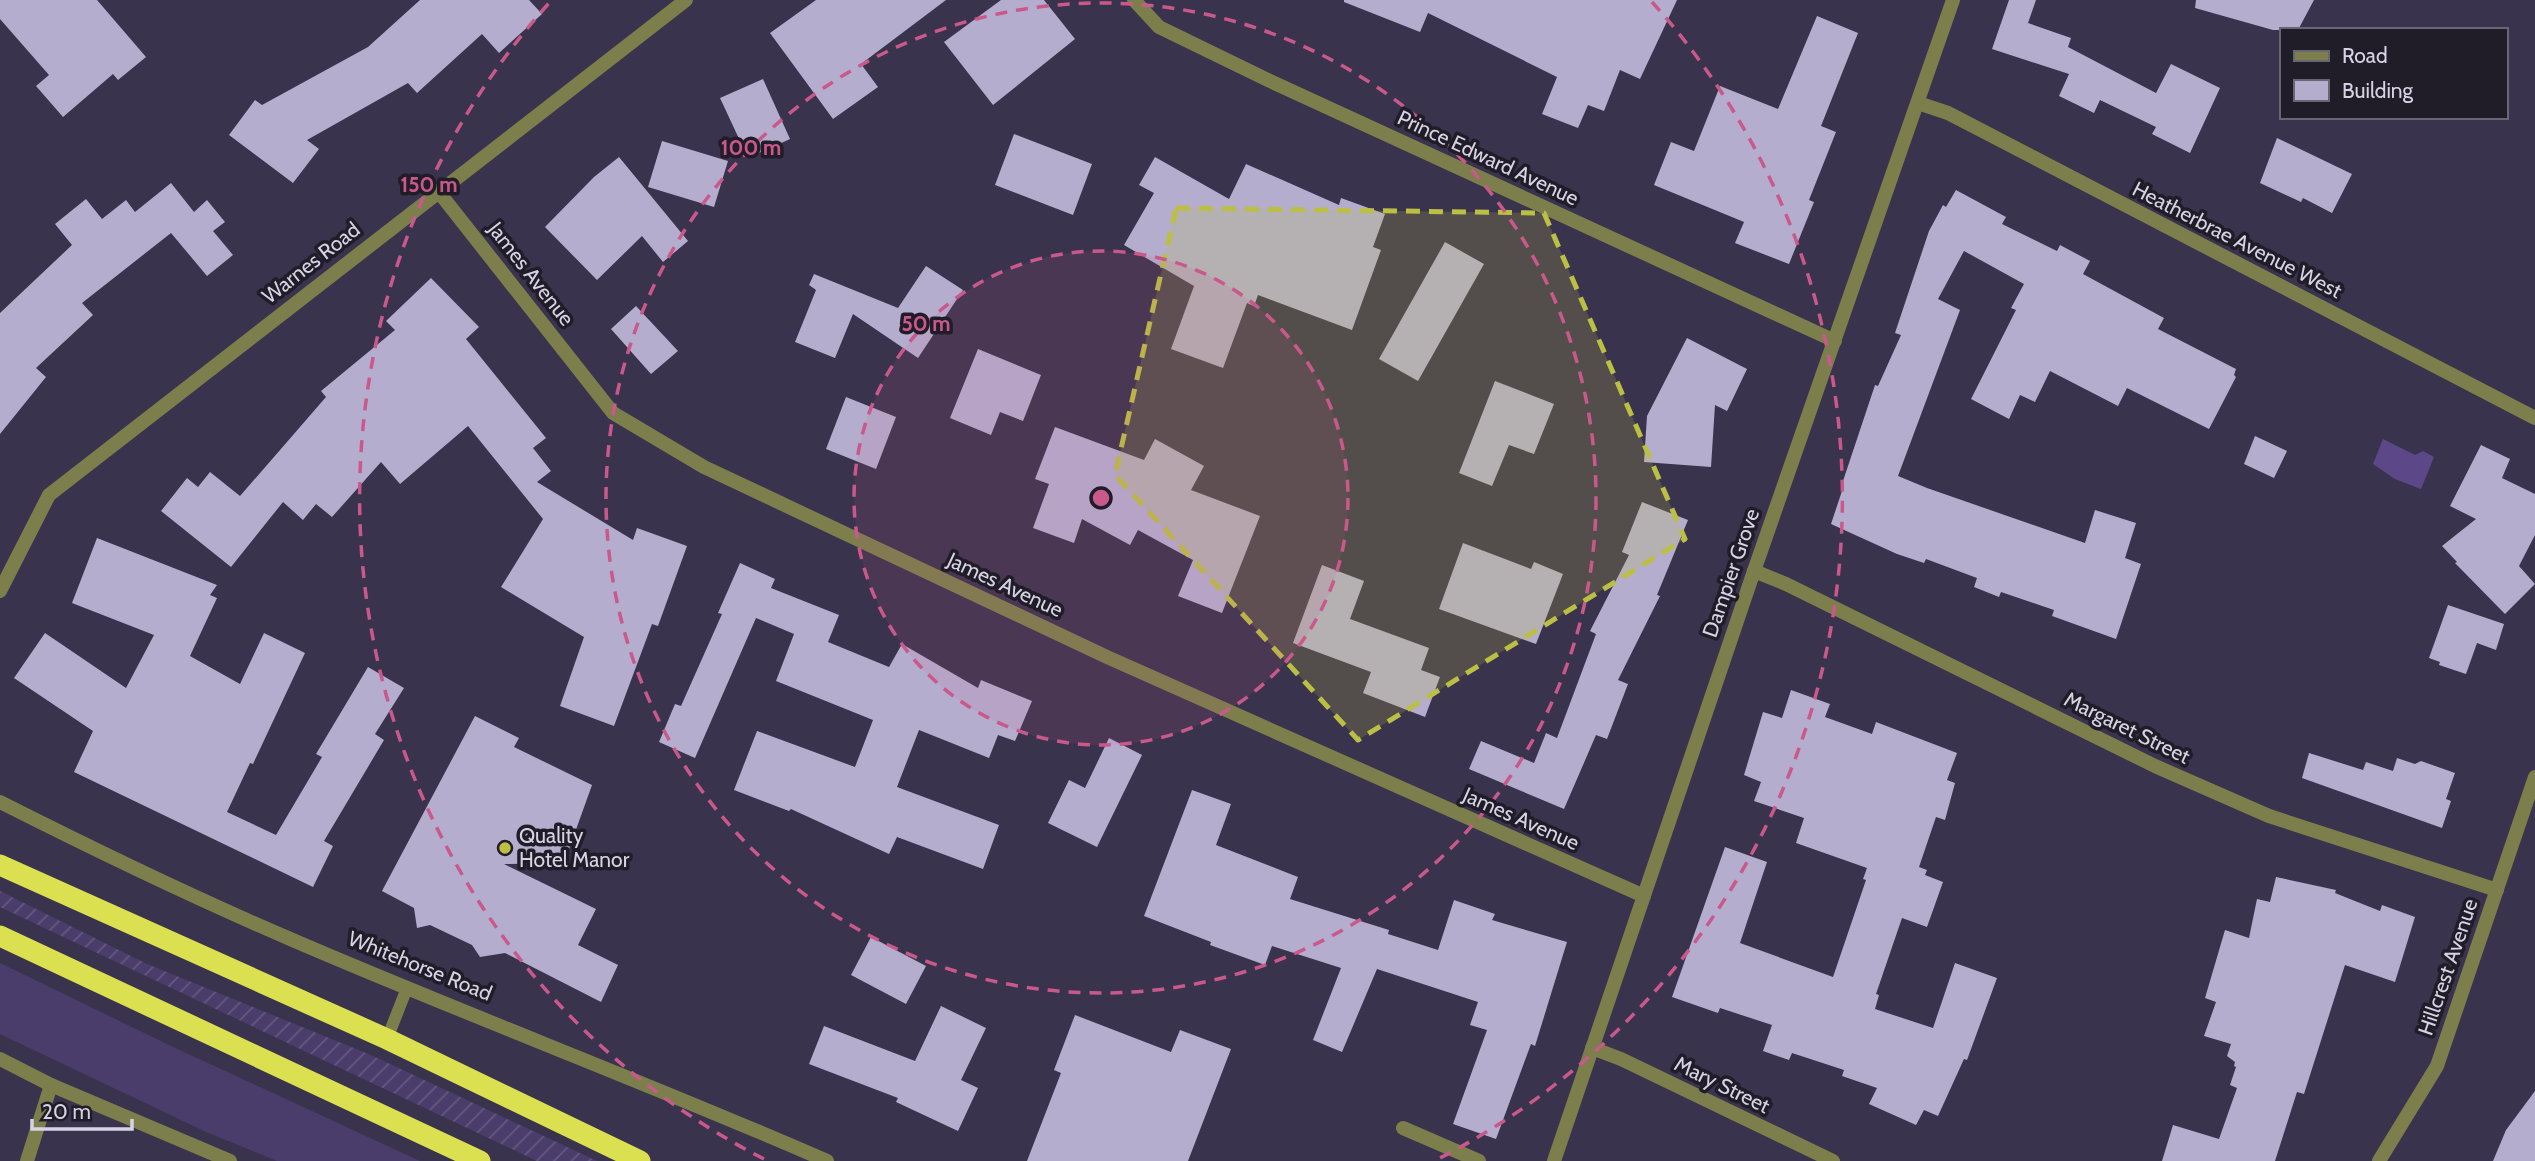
<svg xmlns="http://www.w3.org/2000/svg" width="2535" height="1161" font-family="Cabin,sans-serif">
  <defs>
    <pattern id="garden-furrows" width="10" height="10" patternUnits="userSpaceOnUse" patternTransform="scale(1.75)"><rect width="10" height="10" fill="#4b3d6b"/><path d="M-1 1l2-2M0 10L10 0M9 11l2-2" fill="none" stroke="#645880"/></pattern>
  </defs>
  <rect width="100%" height="100%" fill="#3a334d"/>
  <polygon fill="#4b3d6b" points="0,963 171,1046 420,1161 277,1161 204,1131 0,1034"/>
  <polygon fill="url(#garden-furrows)" points="0,891 147,964 371,1055 597,1161 537,1161 0,907"/>
  <polygon fill="#5c4888" points="2383,439 2415,455 2423,451 2434,457 2421,489 2395,479 2373,464"/>
  <g fill="#b5adce">
    <polygon points="0,0 97,0 146,57 118,80 113,74 63,117 36,86 49,75 0,19"/>
    <polygon points="420,0 529,0 542,14 499,53 482,34 417,93 408,83 307,140 319,149 293,183 229,135 255,100 262,105 368,47"/>
    <polygon points="816,0 946,0 861,64 878,87 833,119 770,33"/>
    <polygon points="1001,0 1044,0 1075,39 993,105 944,42"/>
    <polygon points="1344,0 1677,0 1640,79 1620,70 1604,111 1588,105 1578,128 1542,114 1557,77 1428,13 1420,32 1344,2"/>
    <polygon points="2009,0 2036,0 2028,23 2071,38 2068,47 2156,93 2171,64 2220,88 2190,153 2152,134 2156,127 2100,100 2094,113 2059,96 2069,74 1992,49"/>
    <polygon points="2196,0 2314,0 2298,30 2273,30 2195,8"/>
    <polygon points="1817,16 1858,33 1821,126 1836,132 1809,200 1814,202 1789,264 1735,243 1744,222 1654,185 1671,142 1694,151 1720,86 1778,109"/>
    <polygon points="763,79 790,139 748,158 720,98"/>
    <polygon points="1014,134 1092,164 1073,215 995,185"/>
    <polygon points="2277,138 2352,174 2332,213 2303,198 2301,202 2260,183"/>
    <polygon points="662,141 728,161 714,207 648,187"/>
    <polygon points="619,157 688,241 663,262 642,236 597,280 545,227 594,177"/>
    <polygon points="1155,157 1229,199 1246,164 1339,205 1341,198 1385,214 1373,247 1381,250 1352,330 1258,295 1254,306 1247,303 1223,368 1171,349 1194,286 1124,245 1154,193 1139,185"/>
    <polygon points="171,183 194,212 207,200 225,222 213,231 233,255 207,276 171,233 82,303 93,315 36,368 46,377 0,434 0,313 72,245 55,224 86,199 102,219 126,200 135,212"/>
    <polygon points="1956,190 2006,217 2002,224 2057,251 2060,245 2090,261 2083,274 2164,318 2158,329 2236,369 2234,375 2236,377 2209,429 2127,388 2118,406 2050,371 2035,402 2020,395 2009,419 1971,399 2016,310 2011,308 2024,284 1964,251 1938,299 1960,310 1898,476 1927,488 2085,543 2095,510 2136,523 2125,558 2141,564 2116,639 2052,616 2054,610 2001,592 1999,597 1974,587 1977,578 1926,559 1924,563 1897,554 1831,524 1844,485 1842,484 1875,385 1878,386 1901,335 1895,333 1929,231 1943,205 1946,207"/>
    <polygon points="1445,242 1484,264 1418,381 1379,359"/>
    <polygon points="926,266 963,290 918,358 853,314 835,358 795,342 816,290 809,285 814,274 898,308"/>
    <polygon points="431,278 479,327 466,339 546,438 533,448 551,471 537,482 633,540 637,528 687,546 658,626 652,624 614,726 560,706 584,637 501,587 543,519 468,426 400,484 381,462 332,517 316,504 303,520 283,502 231,567 161,511 187,478 198,487 210,472 240,496 326,397 321,391 395,330 386,321"/>
    <polygon points="636,306 678,351 651,374 611,329"/>
    <polygon points="1687,338 1747,369 1727,411 1715,405 1711,467 1644,462 1647,416"/>
    <polygon points="978,349 1041,375 1023,421 1000,412 991,435 950,418"/>
    <polygon points="1495,381 1554,404 1534,454 1509,445 1492,486 1459,473"/>
    <polygon points="846,397 896,417 876,469 826,449"/>
    <polygon points="1055,427 1144,460 1155,439 1204,466 1191,490 1260,516 1222,613 1178,596 1193,560 1138,530 1130,545 1082,519 1074,543 1033,528 1049,484 1035,479"/>
    <polygon points="2255,436 2287,451 2274,478 2244,464"/>
    <polygon points="2481,445 2510,459 2502,478 2535,494 2535,535 2519,566 2535,584 2505,614 2455,563 2457,562 2442,546 2476,519 2450,506"/>
    <polygon points="1642,502 1688,520 1657,595 1660,596 1618,680 1628,684 1607,739 1596,735 1564,809 1469,769 1481,741 1534,763 1546,733 1557,738 1596,634 1590,631 1629,555 1622,552"/>
    <polygon points="97,538 217,585 210,595 217,598 190,656 240,684 264,633 305,653 253,764 250,763 227,812 276,835 322,757 316,754 368,667 404,688 375,734 384,740 324,841 333,846 313,887 74,772 93,731 14,678 45,633 126,688 154,635 72,603"/>
    <polygon points="1463,543 1531,569 1534,562 1563,574 1536,644 1439,609"/>
    <polygon points="740,563 775,579 771,588 839,615 828,642 889,667 902,644 978,688 981,680 1032,701 1015,741 998,735 989,758 919,730 897,787 999,825 983,869 897,837 889,854 791,809 789,811 734,790 757,731 855,767 873,720 776,681 794,634 756,618 695,758 659,742 675,704 681,706 722,614 718,613"/>
    <polygon points="1322,565 1364,581 1350,619 1429,648 1421,670 1440,677 1425,717 1363,693 1371,672 1293,643"/>
    <polygon points="2448,605 2504,624 2496,650 2477,643 2466,674 2439,665 2440,662 2429,658"/>
    <polygon points="1791,690 1830,704 1825,717 1872,734 1876,722 1957,753 1947,780 1955,783 1945,820 1936,817 1919,867 1927,870 1925,875 1943,882 1927,927 1902,918 1876,994 1879,995 1875,1009 1933,1028 1955,963 1997,978 1967,1060 1964,1059 1938,1116 1924,1110 1916,1125 1869,1104 1877,1088 1842,1076 1844,1070 1792,1053 1789,1060 1763,1051 1772,1025 1720,1008 1718,1013 1672,997 1725,847 1767,862 1740,943 1833,977 1866,880 1863,879 1867,868 1796,843 1804,818 1754,801 1761,782 1744,775 1763,712 1782,718"/>
    <polygon points="475,716 519,738 514,747 592,785 564,863 504,864 596,909 578,945 618,965 601,1002 505,953 480,957 472,945 430,925 417,928 414,908 382,891"/>
    <polygon points="1109,738 1142,755 1097,847 1048,823 1069,780 1085,788"/>
    <polygon points="2309,753 2363,770 2366,762 2393,771 2397,758 2415,764 2421,761 2455,773 2446,799 2451,801 2442,828 2302,778"/>
    <polygon points="1192,790 1231,804 1216,845 1298,877 1290,899 1389,930 1388,934 1438,950 1454,900 1495,914 1492,920 1567,942 1535,1046 1531,1044 1496,1139 1453,1124 1487,1030 1470,1025 1478,1002 1377,969 1342,1052 1313,1040 1341,968 1272,946 1265,965 1210,945 1211,942 1144,916"/>
    <polygon points="2276,877 2336,890 2335,893 2380,911 2382,905 2415,917 2395,982 2345,965 2304,1094 2297,1092 2275,1161 2162,1161 2173,1125 2219,1139 2237,1088 2230,1085 2236,1067 2234,1066 2235,1062 2227,1056 2231,1044 2204,1036 2216,1002 2205,998 2225,930 2249,938 2257,899 2270,902"/>
    <polygon points="871,937 926,966 906,1004 851,975"/>
    <polygon points="941,1006 986,1028 961,1080 978,1088 958,1131 896,1102 898,1098 809,1064 824,1026 915,1061"/>
    <polygon points="1075,1015 1171,1052 1180,1030 1231,1049 1188,1161 1027,1161 1061,1073 1054,1070"/>
    <polygon points="2535,1091 2535,1161 2493,1161 2506,1130"/>
  </g>
  <g fill="none" stroke-linecap="round" stroke-linejoin="round">
    <polyline stroke="#7c7f4b" stroke-width="12" points="387,1039 407,988"/>
    <g stroke="#7c7f4b" stroke-width="14">
      <polyline points="1134,0 1159,27 1270,81 1835,341"/>
      <polyline points="1918,103 1948,113 2535,418"/>
      <polyline points="438,191 613,413 704,467 1107,657 1644,896"/>
      <polyline points="1754,571 1786,584 2155,766 2269,816 2497,890"/>
      <polyline points="0,591 49,495 686,0"/>
      <path d="M0,802C95,850 190,896 288,938C466,1015 649,1083 827,1161"/>
      <polyline points="1592,1048 1621,1059 1833,1161"/>
      <polyline points="0,1059 51,1085 230,1161"/>
      <polyline points="1403,1128 1479,1161"/>
      <polyline points="27,1161 51,1085"/>
      <polyline points="1554,1161 1754,571 1953,0"/>
      <polyline points="2379,1161 2437,1066 2535,777"/>
    </g>
    <g stroke="#dbe050" stroke-width="21">
      <polyline points="0,865 387,1039 640,1161"/>
      <polyline points="0,936 480,1161"/>
    </g>
  </g>
  <path fill="#bbc044" fill-opacity="0.2" stroke="#bbc044" stroke-width="5" stroke-dasharray="14 9" stroke-linejoin="round" d="M1176,208L1544,213L1685,539L1358,740L1115,475Z"/>
  <circle cx="1101" cy="498" r="247" fill="#c9598b" fill-opacity=".12"/>
  <g fill="none" stroke="#c9598b" stroke-width="3.5" stroke-dasharray="12 9">
    <circle cx="1101" cy="498" r="247"/>
    <circle cx="1101" cy="498" r="495"/>
    <path d="M764 1159A742 742 0 0 1 550 2M1652 2A742 742 0 0 1 1438 1159"/>
  </g>
  <circle fill="#bbc044" stroke="#201d29" stroke-width="2.5" cx="505" cy="848" r="7"/>
  <g text-anchor="middle" stroke-width="7" stroke-linejoin="round" paint-order="stroke">
    <g font-size="21" fill="#d7d3e4" stroke="#201d29">
      <text transform="translate(1488 158) rotate(25)" y="7">Prince Edward Avenue</text>
      <text transform="translate(2237 240) rotate(27)" y="7">Heatherbrae Avenue West</text>
      <text transform="translate(311 263) rotate(-38)" y="7">Warnes Road</text>
      <text transform="translate(531 274) rotate(52)" y="7">James Avenue</text>
      <text transform="translate(1731 573) rotate(-71)" y="7">Dampier Grove</text>
      <text transform="translate(1005 585) rotate(25)" y="7">James Avenue</text>
      <text transform="translate(2127 728) rotate(26)" y="7">Margaret Street</text>
      <text transform="translate(1521 819) rotate(24)" y="7">James Avenue</text>
      <text transform="translate(420 966) rotate(22)" y="7">Whitehorse Road</text>
      <text transform="translate(2448 967) rotate(-71)" y="7">Hillcrest Avenue</text>
      <text transform="translate(1722 1085) rotate(26)" y="7">Mary Street</text>
    </g>
    <g font-size="21" fill="#d7d3e4" stroke="#201d29" text-anchor="start">
      <text x="519" y="843">Quality<tspan x="519" dy="24">Hotel Manor</tspan></text>
    </g>
  </g>
  <circle cx="1101" cy="498" r="10" fill="#c9598b" stroke="#201d29" stroke-width="3.5"/>
  <g font-size="21" text-anchor="middle" font-weight="bold" fill="#c9598b" stroke="#201d29" stroke-width="7" stroke-linejoin="round" paint-order="stroke">
    <text x="751" y="155">100 m</text>
    <text x="429" y="192">150 m</text>
    <text x="926" y="331">50 m</text>
  </g>
  <rect x="2280" y="28" width="228" height="91" fill="#201d29" stroke="#696674" stroke-width="2"/>
  <rect x="2294" y="51" width="35" height="10" fill="#7c7f4b" stroke="#696674" stroke-width="2"/>
  <text x="2342" y="63" font-size="21" fill="#d7d3e4">Road</text>
  <rect x="2294" y="80" width="35" height="21" fill="#b5adce" stroke="#696674" stroke-width="2"/>
  <text x="2342" y="98" font-size="21" fill="#d7d3e4">Building</text>
  <path d="M32 1119v10h100v-10" fill="none" stroke="#d7d3e4" stroke-width="3.5"/>
  <text x="42" y="1119" font-size="21" fill="#d7d3e4" stroke="#201d29" stroke-width="5" paint-order="stroke">20 m</text>
</svg>
